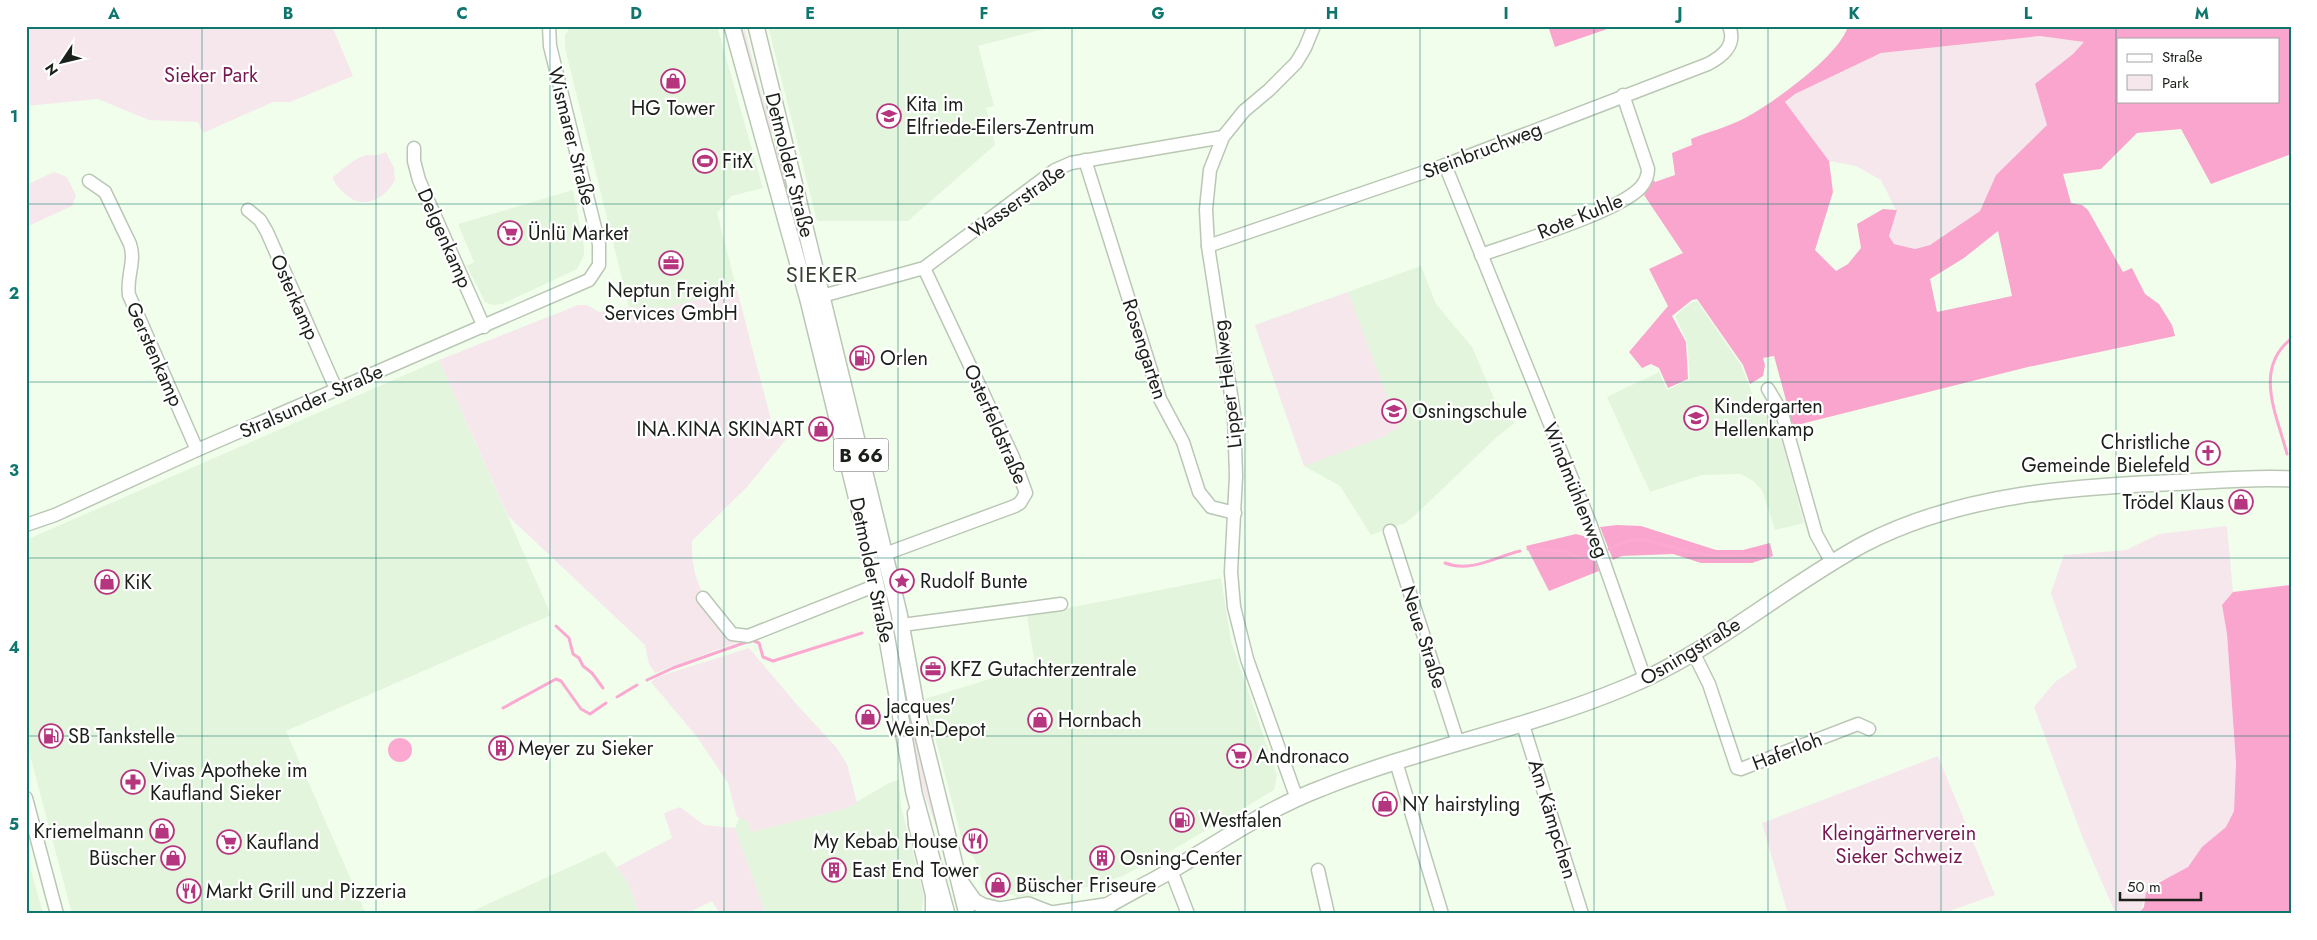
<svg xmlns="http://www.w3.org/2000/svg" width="2317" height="940" font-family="Jost,sans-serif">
  <rect width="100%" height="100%" fill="#f1feec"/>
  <g fill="#e3f5dc">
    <polygon points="571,26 717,26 763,188 731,196 717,213 737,290 665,308 629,307 565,48 565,35"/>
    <polygon points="768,26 1056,26 978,46 994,106 986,108 995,145 908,221 817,221"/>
    <polygon points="573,190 584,247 584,255 577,269 502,304 493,305 485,302 467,266 474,262 458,224"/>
    <polygon points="1421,266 1436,304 1472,347 1494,398 1515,423 1499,435 1412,518 1405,523 1371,535 1340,486 1304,466 1255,325"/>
    <polygon points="1697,301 1741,365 1755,401 1760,407 1771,413 1777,421 1804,523 1775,530 1762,490 1753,481 1741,474 1702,475 1650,492 1607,397 1659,372 1667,390 1690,379 1687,341 1675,316 1691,303"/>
    <polygon points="439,360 551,615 286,731 366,914 72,914 26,740 26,540"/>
    <polygon points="1221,578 1231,641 1277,775 1274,790 1164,855 1120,877 1087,887 1056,891 1018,900 1014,895 989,891 983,884 976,862 961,836 925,699 1035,665 1027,616"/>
    <polygon points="899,780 901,806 924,896 921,914 766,914 735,828 740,817 748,821 751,832 844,809 891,782"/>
    <polygon points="605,851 629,884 639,914 466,914"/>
    <polygon points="26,852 43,914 26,914"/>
  </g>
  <g fill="#f6e7ed">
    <polygon points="26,26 332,26 353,76 290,102 273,102 203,133 198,122 149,120 98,99 26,106"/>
    <polygon points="738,26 744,26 761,93 775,130 770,136"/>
    <polygon points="2040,36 2085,42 2073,54 2047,125 1996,175 1980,211 1930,245 1915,249 1894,244 1889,236 1896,210 1881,180 1856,166 1829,161 1785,103 1795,94 1881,53"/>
    <polygon points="778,145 798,222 794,223 774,152"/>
    <path d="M386,152L394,168L395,180C384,200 362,211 344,193C339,188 334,184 333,177C342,170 352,160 363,156C372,153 374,158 386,152Z"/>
    <polygon points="54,172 67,177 76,196 72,206 26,227 26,185"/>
    <path d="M737,290L774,431L798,425L746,488L692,541C691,593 711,603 743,640L655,673L649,664L645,645L508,516L439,360L578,305H587L599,312L629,307L665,308Z"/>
    <polygon points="1348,292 1399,428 1387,433 1388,435 1304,466 1255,325"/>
    <path d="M2227,526L2233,592L2222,605L2227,634L2236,763L2234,811L2226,827L2202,847L2188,867L2173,877L2159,881L2143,902L2141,912C2133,917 2121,914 2114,910L2084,841L2034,707L2055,682L2077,667L2051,593L2064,555L2126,550L2159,534Z"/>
    <polygon points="749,648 799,707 836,747 847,764 857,803 844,809 751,832 748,821 737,817 728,783 697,737 651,682 657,677"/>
    <polygon points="897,659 900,659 915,739 938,826 936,826 917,774"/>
    <polygon points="1938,756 1995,895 1941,914 1788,914 1762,823"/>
    <polygon points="680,807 704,825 735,828 766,914 720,914 712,901 686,914 639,914 629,884 617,867 672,838 664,813"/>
  </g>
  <g fill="#f9a5ce" fill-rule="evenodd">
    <polygon points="1548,26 1616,26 1555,47"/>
    <path d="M1848,26H2291V154L2211,184L2181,129L2137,133L2101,169L2063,174L2071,203L2082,205L2088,210L2123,272L2132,268L2145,294L2159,304L2172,325L2175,336L2028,367L1793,426L1774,356L1763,358L1765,365L1763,376L1750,384L1743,365L1697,299L1692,300L1672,316L1686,342L1688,379L1668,388L1659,368L1651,364L1642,368L1629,352L1668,306L1649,269L1683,253L1644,195L1654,180L1655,182L1675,175L1672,153L1692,145L1691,139C1707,132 1725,128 1741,120C1769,106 1840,56 1848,26ZM2040,36L2084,42L2073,54L2035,84L2047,125L1996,175L1980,211L1930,245L1915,249L1894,244L1889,236L1897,210L1883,209L1857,224L1861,248L1848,264L1836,271L1815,250L1833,192L1829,161L1785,102L1795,94L1881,53ZM2118,39H2278V101H2118ZM1998,231L2012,296L1937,312L1930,279L1964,258Z"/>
    <polygon points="1617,525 1641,526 1716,550 1743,550 1770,543 1773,556 1752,563 1701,563 1673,554 1622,556 1613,560 1600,527"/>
    <polygon points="1576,534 1587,537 1599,571 1549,591 1526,546"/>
    <polygon points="2291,585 2291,914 2138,914 2144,907 2146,893 2151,887 2188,867 2202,847 2226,827 2234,811 2236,763 2227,634 2222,605 2233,592"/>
  </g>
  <circle fill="#fca9d1" cx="400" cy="750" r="12"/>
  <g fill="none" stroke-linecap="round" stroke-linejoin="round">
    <g stroke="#fca9d1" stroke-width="3">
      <path d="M2287,454C2277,415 2253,369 2291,339"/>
      <polyline points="1528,549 1564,551 1582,559 1593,556"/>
      <path d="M1609,549C1644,530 1654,545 1687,551C1709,556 1732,557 1754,554L1761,558"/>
      <path d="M1445,563C1471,573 1495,557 1520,551"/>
      <polyline points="556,626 569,638 573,654 579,658 583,666 592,673 603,688"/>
      <polyline points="647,680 673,668 752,640 759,643 763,657 773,661 862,633"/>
      <polyline points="617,697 637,685"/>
      <polyline points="503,708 556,679 561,681 581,709 590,714 606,703"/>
    </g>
    <g stroke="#bac7b5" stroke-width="15">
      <g id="minor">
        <polyline points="414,148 414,161 419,180 484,327"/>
        <polyline points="1085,160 1160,399 1183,442 1199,492 1211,507 1235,513"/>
        <polyline points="1445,165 1590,523 1645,679"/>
        <path d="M89,181L105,192L130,244C136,262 126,277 129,295L197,450"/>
        <polyline points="248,210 260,220 267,232 336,389"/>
        <path d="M1208,246L1445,165L1708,64C1723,56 1737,45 1729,26"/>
        <path d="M1481,255C1517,242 1619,212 1641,187C1646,181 1648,176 1648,169L1623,95"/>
        <polyline points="822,296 924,268 1055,170 1071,163 1223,137"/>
        <polyline points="1768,389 1782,413 1816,534 1832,563"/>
        <polyline points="26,525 55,515 197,450 589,280 599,265 599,244 550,46 549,26"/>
        <polyline points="1390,531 1458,743"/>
        <polyline points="885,554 1015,506 1020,503 1026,493 1013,457 924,268"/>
        <polyline points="703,598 732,634 748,636 877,585"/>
        <polyline points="902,625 1061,604"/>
        <polyline points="1693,652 1709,684 1737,768 1741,769 1858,724 1869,729"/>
        <polyline points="1523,725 1582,914"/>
        <polyline points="1396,762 1442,914"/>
        <polyline points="26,798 57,914"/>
        <polyline points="1297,799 1247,659 1234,607 1231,572 1236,476 1234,414 1208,246 1206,209 1210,170 1223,137 1244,111 1269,90 1296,63 1305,48 1314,26"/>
        <polyline points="914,813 915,825 932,895 932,914"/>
        <polyline points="1171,870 1188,914"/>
        <polyline points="1318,870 1328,914"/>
      </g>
    </g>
    <g stroke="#bac7b5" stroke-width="18">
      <g id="major">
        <polyline points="732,26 808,300 860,512 883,616 914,793 947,914"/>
        <polyline points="756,26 899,613 917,711 967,914"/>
        <polyline points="962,884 974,901 983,906 1000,910 1028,905 1051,914"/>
        <polyline points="1052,914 1105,906"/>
        <path d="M1094,914C1120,897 1148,884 1174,869C1222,840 1269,808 1322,788C1421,748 1526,729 1624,688C1711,653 1782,588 1864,544C1962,493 2078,486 2187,482C2221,480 2256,477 2291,479"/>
      </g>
    </g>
    <use href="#minor" stroke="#fff" stroke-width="12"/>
    <use href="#major" stroke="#fff" stroke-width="15"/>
  </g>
  <path fill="none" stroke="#0f766e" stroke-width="1" stroke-opacity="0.55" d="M202,26V914M376,26V914M550,26V914M724,26V914M898,26V914M1072,26V914M1245,26V914M1420,26V914M1594,26V914M1768,26V914M1941,26V914M2116,26V914M26,204H2291M26,382H2291M26,558H2291M26,736H2291"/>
  <defs>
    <g id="shop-ring" transform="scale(1.25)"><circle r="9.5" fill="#fff" stroke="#b6357f" stroke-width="1.5"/><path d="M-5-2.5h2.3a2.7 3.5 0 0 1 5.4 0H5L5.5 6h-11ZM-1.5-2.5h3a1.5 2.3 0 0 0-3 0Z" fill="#b6357f"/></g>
    <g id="school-ring" transform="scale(1.25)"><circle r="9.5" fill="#fff" stroke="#b6357f" stroke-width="1.5"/><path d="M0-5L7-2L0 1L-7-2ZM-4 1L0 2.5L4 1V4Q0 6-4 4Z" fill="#b6357f"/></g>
    <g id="stadium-ring" transform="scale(1.25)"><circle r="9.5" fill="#fff" stroke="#b6357f" stroke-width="1.5"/><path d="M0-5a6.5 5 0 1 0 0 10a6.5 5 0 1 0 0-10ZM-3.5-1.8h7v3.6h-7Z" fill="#b6357f"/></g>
    <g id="supermarket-ring" transform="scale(1.25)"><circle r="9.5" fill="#fff" stroke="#b6357f" stroke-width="1.5"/><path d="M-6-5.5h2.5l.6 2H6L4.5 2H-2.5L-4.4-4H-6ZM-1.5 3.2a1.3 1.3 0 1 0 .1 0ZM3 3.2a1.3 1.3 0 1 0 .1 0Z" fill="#b6357f"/></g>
    <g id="office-ring" transform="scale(1.25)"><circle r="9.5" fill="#fff" stroke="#b6357f" stroke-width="1.5"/><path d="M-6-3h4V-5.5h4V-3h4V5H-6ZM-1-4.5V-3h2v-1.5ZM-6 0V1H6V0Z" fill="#b6357f"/></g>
    <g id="fuel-ring" transform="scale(1.25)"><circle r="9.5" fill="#fff" stroke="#b6357f" stroke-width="1.5"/><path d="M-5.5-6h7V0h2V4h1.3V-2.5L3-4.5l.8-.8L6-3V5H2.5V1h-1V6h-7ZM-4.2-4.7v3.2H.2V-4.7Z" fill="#b6357f"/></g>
    <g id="church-ring" transform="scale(1.25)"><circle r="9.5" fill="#fff" stroke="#b6357f" stroke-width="1.5"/><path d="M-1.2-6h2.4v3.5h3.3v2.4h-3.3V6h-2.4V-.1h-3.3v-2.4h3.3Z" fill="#b6357f"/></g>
    <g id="sight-ring" transform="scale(1.25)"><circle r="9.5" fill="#fff" stroke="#b6357f" stroke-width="1.5"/><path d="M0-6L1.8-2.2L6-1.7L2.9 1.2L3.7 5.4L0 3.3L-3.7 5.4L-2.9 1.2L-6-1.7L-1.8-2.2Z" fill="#b6357f"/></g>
    <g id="building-ring" transform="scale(1.25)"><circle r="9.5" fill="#fff" stroke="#b6357f" stroke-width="1.5"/><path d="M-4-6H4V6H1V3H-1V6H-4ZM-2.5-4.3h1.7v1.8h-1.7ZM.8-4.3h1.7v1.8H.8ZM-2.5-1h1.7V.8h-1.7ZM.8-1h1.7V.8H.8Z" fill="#b6357f"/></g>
    <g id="pharmacy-ring" transform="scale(1.25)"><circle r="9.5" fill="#fff" stroke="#b6357f" stroke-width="1.5"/><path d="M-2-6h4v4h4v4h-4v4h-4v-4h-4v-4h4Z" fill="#b6357f"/></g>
    <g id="restaurant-ring" transform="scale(1.25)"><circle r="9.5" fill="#fff" stroke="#b6357f" stroke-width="1.5"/><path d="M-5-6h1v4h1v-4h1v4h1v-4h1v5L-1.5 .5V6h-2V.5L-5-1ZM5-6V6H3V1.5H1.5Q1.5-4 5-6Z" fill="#b6357f"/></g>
  </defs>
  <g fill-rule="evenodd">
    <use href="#shop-ring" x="673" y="81"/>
    <use href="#school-ring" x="889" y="116"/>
    <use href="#stadium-ring" x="705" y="161"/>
    <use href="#supermarket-ring" x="510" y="233"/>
    <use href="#office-ring" x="671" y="263"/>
    <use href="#fuel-ring" x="862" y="358"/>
    <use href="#school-ring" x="1394" y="411"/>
    <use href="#school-ring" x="1696" y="418"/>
    <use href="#shop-ring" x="821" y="429"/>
    <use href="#church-ring" x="2208" y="453"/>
    <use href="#shop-ring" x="2241" y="502"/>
    <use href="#sight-ring" x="902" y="581"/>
    <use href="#shop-ring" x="107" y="582"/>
    <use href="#office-ring" x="933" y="669"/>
    <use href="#shop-ring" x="868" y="717"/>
    <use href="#shop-ring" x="1040" y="720"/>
    <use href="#fuel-ring" x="51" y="736"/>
    <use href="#building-ring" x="501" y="748"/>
    <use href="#supermarket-ring" x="1239" y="756"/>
    <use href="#pharmacy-ring" x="133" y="782"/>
    <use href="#shop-ring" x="1385" y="804"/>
    <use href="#fuel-ring" x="1182" y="820"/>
    <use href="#shop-ring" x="162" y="831"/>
    <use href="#restaurant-ring" x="975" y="841"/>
    <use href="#supermarket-ring" x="229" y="842"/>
    <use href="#shop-ring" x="173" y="858"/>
    <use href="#building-ring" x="1102" y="858"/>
    <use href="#building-ring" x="834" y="870"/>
    <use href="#shop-ring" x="998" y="885"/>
    <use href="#restaurant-ring" x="189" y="891"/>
  </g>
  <g text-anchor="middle" stroke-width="4.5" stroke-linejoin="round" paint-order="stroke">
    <rect fill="#fff" stroke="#60635f" stroke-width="1" x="833.5" y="438.5" width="55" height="33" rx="4"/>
    <g font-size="19" font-weight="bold" fill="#1c201a">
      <text x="861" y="462">B 66</text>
    </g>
    <g font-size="20" fill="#771951" stroke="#fff">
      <text x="211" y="82">Sieker Park</text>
      <text x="1899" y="840">Kleingärtnerverein<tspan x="1899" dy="23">Sieker Schweiz</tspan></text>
    </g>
    <g font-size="20" fill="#1c201a" stroke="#fff" text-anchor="start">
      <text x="906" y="111">Kita im<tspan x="906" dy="23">Elfriede-Eilers-Zentrum</tspan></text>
      <text x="673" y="115" text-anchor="middle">HG Tower</text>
      <text x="722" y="168">FitX</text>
      <text x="528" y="240">Ünlü Market</text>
      <text x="671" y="297" text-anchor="middle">Neptun Freight<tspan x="671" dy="23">Services GmbH</tspan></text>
      <text x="880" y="365">Orlen</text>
      <text x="1714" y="413">Kindergarten<tspan x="1714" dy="23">Hellenkamp</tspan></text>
      <text x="1412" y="418">Osningschule</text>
      <text x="804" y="436" text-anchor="end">INA.KINA SKINART</text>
      <text x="2190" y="449" text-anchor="end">Christliche<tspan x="2190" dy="23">Gemeinde Bielefeld</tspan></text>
      <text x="2224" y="509" text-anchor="end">Trödel Klaus</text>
      <text x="920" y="588">Rudolf Bunte</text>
      <text x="124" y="589">KiK</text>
      <text x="950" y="676">KFZ Gutachterzentrale</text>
      <text x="886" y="713">Jacques'<tspan x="886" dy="23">Wein-Depot</tspan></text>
      <text x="1058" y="727">Hornbach</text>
      <text x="68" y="743">SB Tankstelle</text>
      <text x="518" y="755">Meyer zu Sieker</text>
      <text x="1256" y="763">Andronaco</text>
      <text x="150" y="777">Vivas Apotheke im<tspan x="150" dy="23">Kaufland Sieker</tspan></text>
      <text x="1402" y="811">NY hairstyling</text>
      <text x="1200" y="827">Westfalen</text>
      <text x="144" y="838" text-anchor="end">Kriemelmann</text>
      <text x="958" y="848" text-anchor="end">My Kebab House</text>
      <text x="246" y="849">Kaufland</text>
      <text x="156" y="865" text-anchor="end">Büscher</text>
      <text x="1120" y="865">Osning-Center</text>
      <text x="852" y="877">East End Tower</text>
      <text x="1016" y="892">Büscher Friseure</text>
      <text x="206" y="898">Markt Grill und Pizzeria</text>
    </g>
    <g font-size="20" fill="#1c201a" stroke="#fff">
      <text transform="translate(572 136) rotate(76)" y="7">Wismarer Straße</text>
      <text transform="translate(1482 150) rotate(-21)" y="7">Steinbruchweg</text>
      <text transform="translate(790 165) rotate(76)" y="7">Detmolder Straße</text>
      <text transform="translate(1017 201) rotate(-35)" y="7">Wasserstraße</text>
      <text transform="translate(1580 216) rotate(-22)" y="7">Rote Kuhle</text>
      <text transform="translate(445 238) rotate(66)" y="7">Delgenkamp</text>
      <text transform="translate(295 297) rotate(66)" y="7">Osterkamp</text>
      <text transform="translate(1145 349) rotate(72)" y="7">Rosengarten</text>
      <text transform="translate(155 354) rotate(66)" y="7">Gerstenkamp</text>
      <text transform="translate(1227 384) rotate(-97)" y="7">Lipper Hellweg</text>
      <text transform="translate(311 401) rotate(-24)" y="7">Stralsunder Straße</text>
      <text transform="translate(996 424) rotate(66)" y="7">Osterfeldstraße</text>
      <text transform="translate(1576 490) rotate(68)" y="7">Windmühlenweg</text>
      <text transform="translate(872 570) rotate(78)" y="7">Detmolder Straße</text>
      <text transform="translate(1424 637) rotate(72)" y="7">Neue Straße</text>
      <text transform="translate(1690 651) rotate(-31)" y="7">Osningstraße</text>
      <text transform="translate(1787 751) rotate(-21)" y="7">Haferloh</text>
      <text transform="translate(1553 819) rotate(73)" y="7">Am Kämpchen</text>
    </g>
    <g font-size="22" letter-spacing="1" fill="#364032" stroke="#fff">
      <text x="822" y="282">SIEKER</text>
    </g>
  </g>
  <rect width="2317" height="940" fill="none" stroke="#ffffff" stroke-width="55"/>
  <rect x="2117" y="38" width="162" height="65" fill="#ffffff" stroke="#a4a6a3"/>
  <rect x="2127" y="54" width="25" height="8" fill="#ffffff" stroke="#a4a6a3"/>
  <text x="2162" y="62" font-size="15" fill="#1c201a">Straße</text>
  <rect x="2127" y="75" width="25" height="15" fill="#f6e7ed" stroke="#a4a6a3"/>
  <text x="2162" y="88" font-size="15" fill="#1c201a">Park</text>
  <g transform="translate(62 62) rotate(235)" stroke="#ffffff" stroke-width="4" paint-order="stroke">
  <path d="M0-4L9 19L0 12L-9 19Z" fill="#1c201a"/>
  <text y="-8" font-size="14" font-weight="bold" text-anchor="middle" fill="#1c201a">N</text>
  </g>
  <path d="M2120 892v8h81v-8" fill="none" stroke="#1c201a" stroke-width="2.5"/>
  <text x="2127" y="892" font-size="15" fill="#1c201a" stroke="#ffffff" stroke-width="4" paint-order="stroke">50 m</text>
  <rect x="28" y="28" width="2262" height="884" fill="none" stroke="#0f766e" stroke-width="2"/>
  <g font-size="16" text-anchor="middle" font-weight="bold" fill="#0f766e">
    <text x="114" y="19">A</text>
    <text x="288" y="19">B</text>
    <text x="462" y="19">C</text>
    <text x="636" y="19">D</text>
    <text x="810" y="19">E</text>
    <text x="984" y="19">F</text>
    <text x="1158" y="19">G</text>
    <text x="1332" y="19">H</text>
    <text x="1506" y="19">I</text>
    <text x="1680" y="19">J</text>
    <text x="1854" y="19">K</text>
    <text x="2028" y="19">L</text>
    <text x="2202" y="19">M</text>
    <text x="14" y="122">1</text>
    <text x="14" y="299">2</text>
    <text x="14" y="476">3</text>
    <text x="14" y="653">4</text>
    <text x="14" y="830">5</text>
  </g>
</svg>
